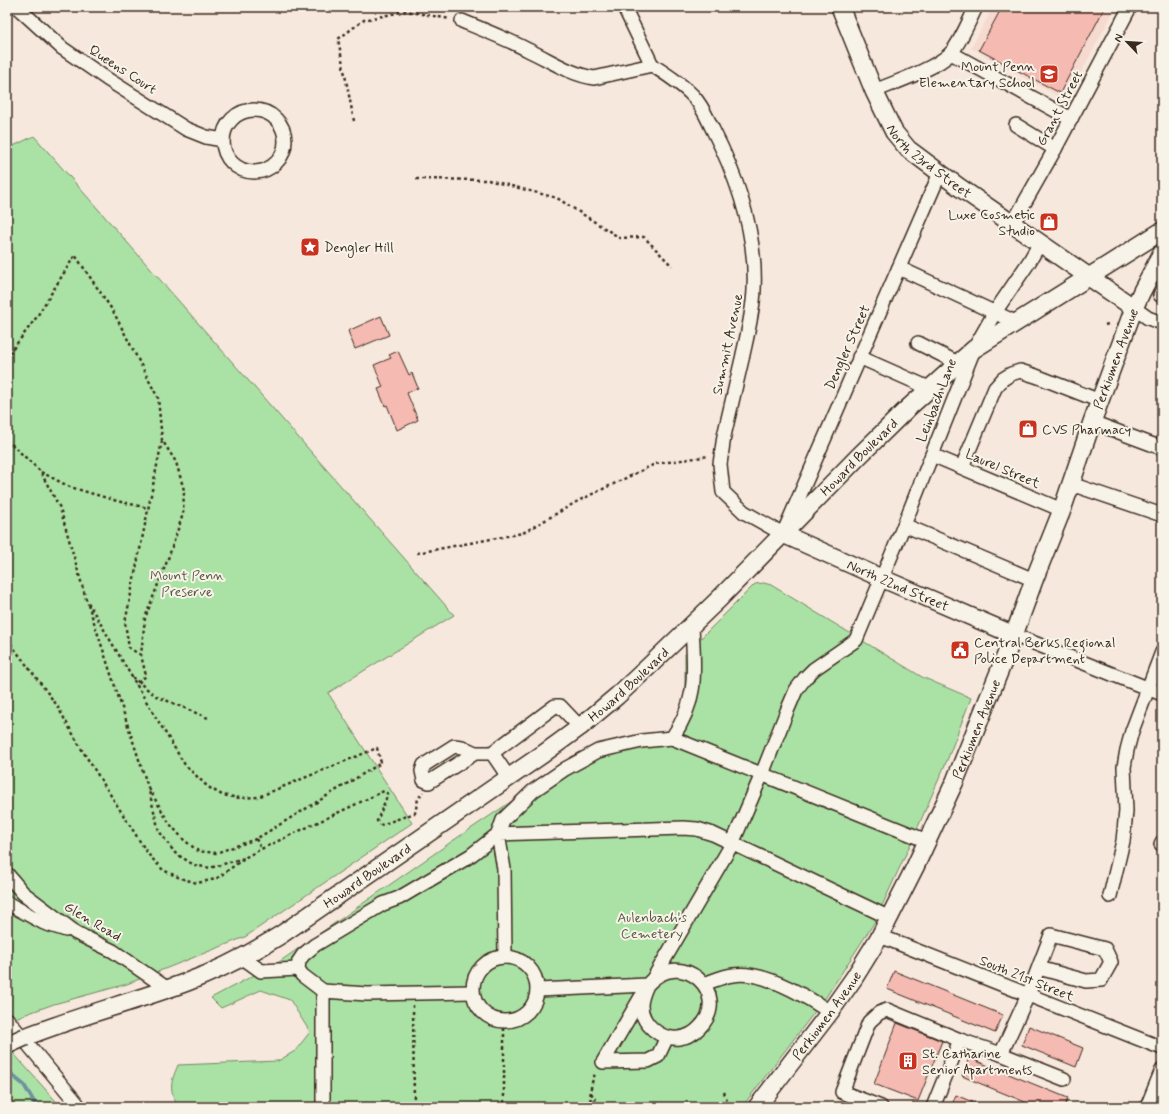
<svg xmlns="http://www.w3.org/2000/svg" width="1169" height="1114" font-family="Mynerve,sans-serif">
  <rect width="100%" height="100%" fill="#f7e8dd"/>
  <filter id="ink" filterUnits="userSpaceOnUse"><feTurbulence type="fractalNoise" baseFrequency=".025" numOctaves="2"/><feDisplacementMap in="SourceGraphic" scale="8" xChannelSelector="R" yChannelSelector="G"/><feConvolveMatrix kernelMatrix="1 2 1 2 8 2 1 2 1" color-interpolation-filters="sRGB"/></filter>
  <g filter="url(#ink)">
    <polygon fill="#f6dad0" points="993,7 1116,7 1066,101 971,48"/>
    <g fill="#aae2a5" stroke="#728662">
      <polygon points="34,136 454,615 328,693 412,823 245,937 127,984 54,1004 7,1021 7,149"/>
      <path d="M764,583L771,585L922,677L971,698L948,758L911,843L874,923L826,997L742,1107H178C169,1088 170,1084 178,1065L278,1061L295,1051L310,1032L290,1000L261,990L221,1008L211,998L279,962L451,842L594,746L667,732L674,725L685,704V654L755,584Z"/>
      <polygon points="7,1046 61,1107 7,1107"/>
    </g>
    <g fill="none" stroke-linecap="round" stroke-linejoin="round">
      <polyline stroke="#70919f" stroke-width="4" points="7,1067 13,1076 24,1085 37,1107"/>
    </g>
    <g fill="#f5bab2" stroke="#3b2a1e">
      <polygon points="1002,7 1105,7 1060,93 979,50"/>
      <polygon points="381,316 389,335 355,349 348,331"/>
      <polygon points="398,351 409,375 412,373 418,388 407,393 418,420 397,430 387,405 385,406 378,389 383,387 374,365 391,358 389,355"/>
      <polygon points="894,971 1003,1015 995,1033 887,989"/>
      <polygon points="897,1023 942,1041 918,1101 874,1084"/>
      <polygon points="1029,1026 1083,1048 1076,1067 1022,1045"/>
      <polygon points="969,1058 1068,1098 1064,1107 1037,1107 962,1076"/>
      <polygon points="956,1095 984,1107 951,1107"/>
    </g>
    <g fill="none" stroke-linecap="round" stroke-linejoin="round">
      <g stroke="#3b2a1e" stroke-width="16">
        <g id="minor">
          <polyline points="17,7 62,48 107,79 186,129 206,137 223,140"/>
          <polyline points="624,7 652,65"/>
          <path d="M462,21C484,30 507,39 528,50C550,60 569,74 594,78L652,65C666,74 681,83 693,96C702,105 707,118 713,130C738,179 757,234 754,290C753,313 747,336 742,359C736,384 730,410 724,436L720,464L723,492L744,512L783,534L940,173"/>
          <polyline points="951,53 1071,119"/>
          <path d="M874,91C894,83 937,68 951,53C961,41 969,21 976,7"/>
          <circle cx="254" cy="141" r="31"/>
          <polyline points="1016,125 1055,149"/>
          <polyline points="1013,223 1055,149 1130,7"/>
          <polyline points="899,268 1015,322"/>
          <polyline points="1162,291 1160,295 1162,296"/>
          <polyline points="1134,308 1148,318 1162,323"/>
          <polyline points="918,343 958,363"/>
          <polyline points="859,357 929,388"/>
          <polyline points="1092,422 1159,447"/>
          <polyline points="932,455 1062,510"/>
          <polyline points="962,467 995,388 1003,379 1011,374 1020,371 1036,376 1100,401"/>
          <polyline points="1071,484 1162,515"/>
          <polyline points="904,525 1034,580"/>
          <polyline points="1014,635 1162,694"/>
          <polyline points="672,738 927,841"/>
          <polyline points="475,753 429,782 424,780 422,771 424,765 454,746 462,747 475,753 492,753 555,706 560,706 580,727"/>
          <polyline points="492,753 509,778"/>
          <polyline points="1161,844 1162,842"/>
          <polyline points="7,874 23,893 76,933 113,951 168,989"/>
          <polyline points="1110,896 1123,841 1126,811 1124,767 1127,750 1132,731 1162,652"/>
          <polyline points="7,903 44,923 66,930"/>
          <polyline points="880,936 1162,1048"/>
          <circle cx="505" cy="989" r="32"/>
          <polyline points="505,957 504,869 498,834 683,828 697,829 713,834 890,918"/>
          <polyline points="243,958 261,971 298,969"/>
          <polyline points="653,979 732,844 762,774 787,711 796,690 805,678 814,669 856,640 904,525 974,349 995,312 1029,262 1040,243"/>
          <path d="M704,984C713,981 723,976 733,975C763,970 806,996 830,1012"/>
          <path d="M538,990L647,985C682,945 732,995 700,1027C694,1034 687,1037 679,1038C660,1040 642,1024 641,1006C641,998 644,992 647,985"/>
          <path d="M323,991L302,975L298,969L299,961L303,955L315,945L383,904L399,898L470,856L498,834L503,820L533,791L565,769L598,751L642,741L672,738C699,699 694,671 692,626"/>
          <polyline points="641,997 603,1062 648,1061 658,1056 667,1037"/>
          <polyline points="7,1019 80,1107"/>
          <polyline points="1001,1054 1064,1079"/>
          <polyline points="323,1107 323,991 367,994 472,992"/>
          <polyline points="881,1107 842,1092 869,1022 879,1013 887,1010 960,1040"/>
          <polyline points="933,1107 960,1040 1001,1054 1028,995 1051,935 1105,949 1111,962 1101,980 1086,981 1039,968"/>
          <polyline points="1147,1107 1162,1070"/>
        </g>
      </g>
      <g stroke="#3b2a1e" stroke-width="20">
        <g id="major">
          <path id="s1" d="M840,7L874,91L894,132L908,149L959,187L1134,308"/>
          <path id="s2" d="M783,534L881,578L1014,635"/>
          <path id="s3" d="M25,1037C78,1016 133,1002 187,982C220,970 252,953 282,934L543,754L580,727L617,696L646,669L719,599L859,456L908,408L974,349L1162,231"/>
          <path id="s4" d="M757,1107L830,1012L854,978L880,936L915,867L955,781L1014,635L1034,580L1062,510L1092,422L1134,308L1142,291L1162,253"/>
        </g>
      </g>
      <g stroke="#3b2a1e" stroke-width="2.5" stroke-dasharray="3 3" stroke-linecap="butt">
        <polyline points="354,121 338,39 364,20 406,11 450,19"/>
        <polyline points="416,179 488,180 557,198 620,238 644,237 672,266"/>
        <polyline points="1105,325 1108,324"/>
        <polyline points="7,359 12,350 36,318 75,255 113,311 158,398 162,440 176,462 184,490 183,514 169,556 145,618 141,655 146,676 136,685"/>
        <polyline points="7,440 40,471 60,508 86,599 149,706 185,765 208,787 222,795 240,798 258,797 377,748 381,763 256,839 216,853 198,851 184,840 169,823 148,787"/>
        <polyline points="41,472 70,487 117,501 148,508"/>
        <polyline points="417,553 523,533 578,501 655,464 709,456"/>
        <polyline points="88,604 148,787 159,831 175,853 194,865 210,868 244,858"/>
        <polyline points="7,639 56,704 82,750 148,854 163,870 180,878 197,883 216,879 246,857 261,849 384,791 388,794 377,821 381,825 415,813 418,799 423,792"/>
        <polyline points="141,655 129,648 125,623 162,441"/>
        <polyline points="132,677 156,696 208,718"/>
        <polyline points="256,839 261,849"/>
        <polyline points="413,1005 414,1107"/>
        <polyline points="504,1022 504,1107"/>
        <polyline points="724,1092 729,1107"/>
        <polyline points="591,1093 600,1107"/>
        <path d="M591,1107C590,1094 590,1084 596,1072"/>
        <polyline points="738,1107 741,1103 743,1105"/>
      </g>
      <use href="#minor" stroke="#f7f3e8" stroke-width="13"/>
      <use href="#major" stroke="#f7f3e8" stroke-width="17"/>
      <g stroke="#3b2a1e" stroke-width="20" stroke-linecap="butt">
        <polyline id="major-bridge" points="7,1045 25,1037"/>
      </g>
      <use href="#major-bridge" stroke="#f7f3e8" stroke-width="17"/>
    </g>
  </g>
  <defs>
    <g id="school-square" transform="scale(1)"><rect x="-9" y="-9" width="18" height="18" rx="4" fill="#c8321e" stroke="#f7f3e8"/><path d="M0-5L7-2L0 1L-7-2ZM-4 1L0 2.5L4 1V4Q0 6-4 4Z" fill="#fff"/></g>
    <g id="shop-square" transform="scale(1)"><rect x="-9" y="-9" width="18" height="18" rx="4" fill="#c8321e" stroke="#f7f3e8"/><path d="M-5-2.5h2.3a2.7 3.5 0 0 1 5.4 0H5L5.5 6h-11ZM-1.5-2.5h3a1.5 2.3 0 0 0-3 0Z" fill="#fff"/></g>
    <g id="sight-square" transform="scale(1)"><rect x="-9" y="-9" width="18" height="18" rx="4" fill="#c8321e" stroke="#f7f3e8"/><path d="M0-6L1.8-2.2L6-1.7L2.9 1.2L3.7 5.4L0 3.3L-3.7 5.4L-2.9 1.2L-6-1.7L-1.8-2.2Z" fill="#fff"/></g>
    <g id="civic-square" transform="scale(1)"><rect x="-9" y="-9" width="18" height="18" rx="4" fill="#c8321e" stroke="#f7f3e8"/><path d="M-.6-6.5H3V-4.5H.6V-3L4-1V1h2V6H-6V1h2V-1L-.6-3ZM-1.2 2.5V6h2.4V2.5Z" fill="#fff"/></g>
    <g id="building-square" transform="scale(1)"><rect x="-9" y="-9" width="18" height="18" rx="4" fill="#c8321e" stroke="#f7f3e8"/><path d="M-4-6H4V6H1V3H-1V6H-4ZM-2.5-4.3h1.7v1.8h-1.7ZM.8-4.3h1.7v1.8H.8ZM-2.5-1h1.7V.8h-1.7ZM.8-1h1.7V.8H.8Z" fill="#fff"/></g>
  </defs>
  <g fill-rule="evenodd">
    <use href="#school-square" x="1049" y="74"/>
    <use href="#shop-square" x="1049" y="222"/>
    <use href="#sight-square" x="310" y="247"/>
    <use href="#shop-square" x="1028" y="429"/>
    <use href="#civic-square" x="960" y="650"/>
    <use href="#building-square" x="908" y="1061"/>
  </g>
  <g text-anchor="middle" stroke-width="4" stroke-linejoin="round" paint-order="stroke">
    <g font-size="14" fill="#3b2a1e" stroke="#f7f3e8" text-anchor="start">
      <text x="1035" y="71" text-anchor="end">Mount Penn<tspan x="1035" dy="16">Elementary School</tspan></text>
      <text x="1035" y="219" text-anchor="end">Luxe Cosmetic<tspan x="1035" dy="16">Studio</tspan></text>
      <text x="324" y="252">Dengler Hill</text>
      <text x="1042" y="434">CVS Pharmacy</text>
      <text x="974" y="647">Central Berks Regional<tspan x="974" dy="16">Police Department</tspan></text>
      <text x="922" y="1058">St. Catharine<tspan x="922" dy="16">Senior Apartments</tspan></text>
    </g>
    <g font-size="14" fill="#3b2a1e" stroke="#f7f3e8">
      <text transform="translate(123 69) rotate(33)" y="5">Queens Court</text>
      <text transform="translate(1059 108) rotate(-62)" y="5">Grant Street</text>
      <text dy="5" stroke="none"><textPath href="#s1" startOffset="182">North 23rd Street</textPath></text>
      <text transform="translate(727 344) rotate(-78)" y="5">Summit Avenue</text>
      <text transform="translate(847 347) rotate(-66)" y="5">Dengler Street</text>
      <text dy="5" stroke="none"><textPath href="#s4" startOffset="835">Perkiomen Avenue</textPath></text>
      <text transform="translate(936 400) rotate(-69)" y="5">Leinbach Lane</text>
      <text dy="5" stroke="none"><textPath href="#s3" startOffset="1029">Howard Boulevard</textPath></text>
      <text transform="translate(1003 468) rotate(23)" y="5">Laurel Street</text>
      <text dy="5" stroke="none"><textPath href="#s2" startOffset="126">North 22nd Street</textPath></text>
      <text dy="5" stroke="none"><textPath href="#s3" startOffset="705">Howard Boulevard</textPath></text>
      <text dy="5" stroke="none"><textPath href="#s4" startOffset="439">Perkiomen Avenue</textPath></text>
      <text dy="5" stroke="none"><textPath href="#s3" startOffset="381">Howard Boulevard</textPath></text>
      <text transform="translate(93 921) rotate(31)" y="5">Glen Road</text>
      <text transform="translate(1027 978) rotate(22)" y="5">South 21st Street</text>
      <text dy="5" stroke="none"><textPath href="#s4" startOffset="115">Perkiomen Avenue</textPath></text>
    </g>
    <g font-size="14" fill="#575840" stroke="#f7f3e8">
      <text x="187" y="580">Mount Penn<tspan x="187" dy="16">Preserve</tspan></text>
      <text x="652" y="922">Aulenbach's<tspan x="652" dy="16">Cemetery</tspan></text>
    </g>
  </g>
  <rect width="1169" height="1114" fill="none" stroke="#f7f3e8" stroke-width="24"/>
  <rect x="12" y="12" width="1145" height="1090" fill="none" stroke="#3b2a1e" stroke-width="1.5" filter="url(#ink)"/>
  <g transform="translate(1127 42) rotate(295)" stroke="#f7f3e8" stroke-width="3" paint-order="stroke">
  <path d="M0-3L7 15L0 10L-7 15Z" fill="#3b2a1e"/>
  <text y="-6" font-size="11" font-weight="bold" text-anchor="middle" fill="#3b2a1e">N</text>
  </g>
</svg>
